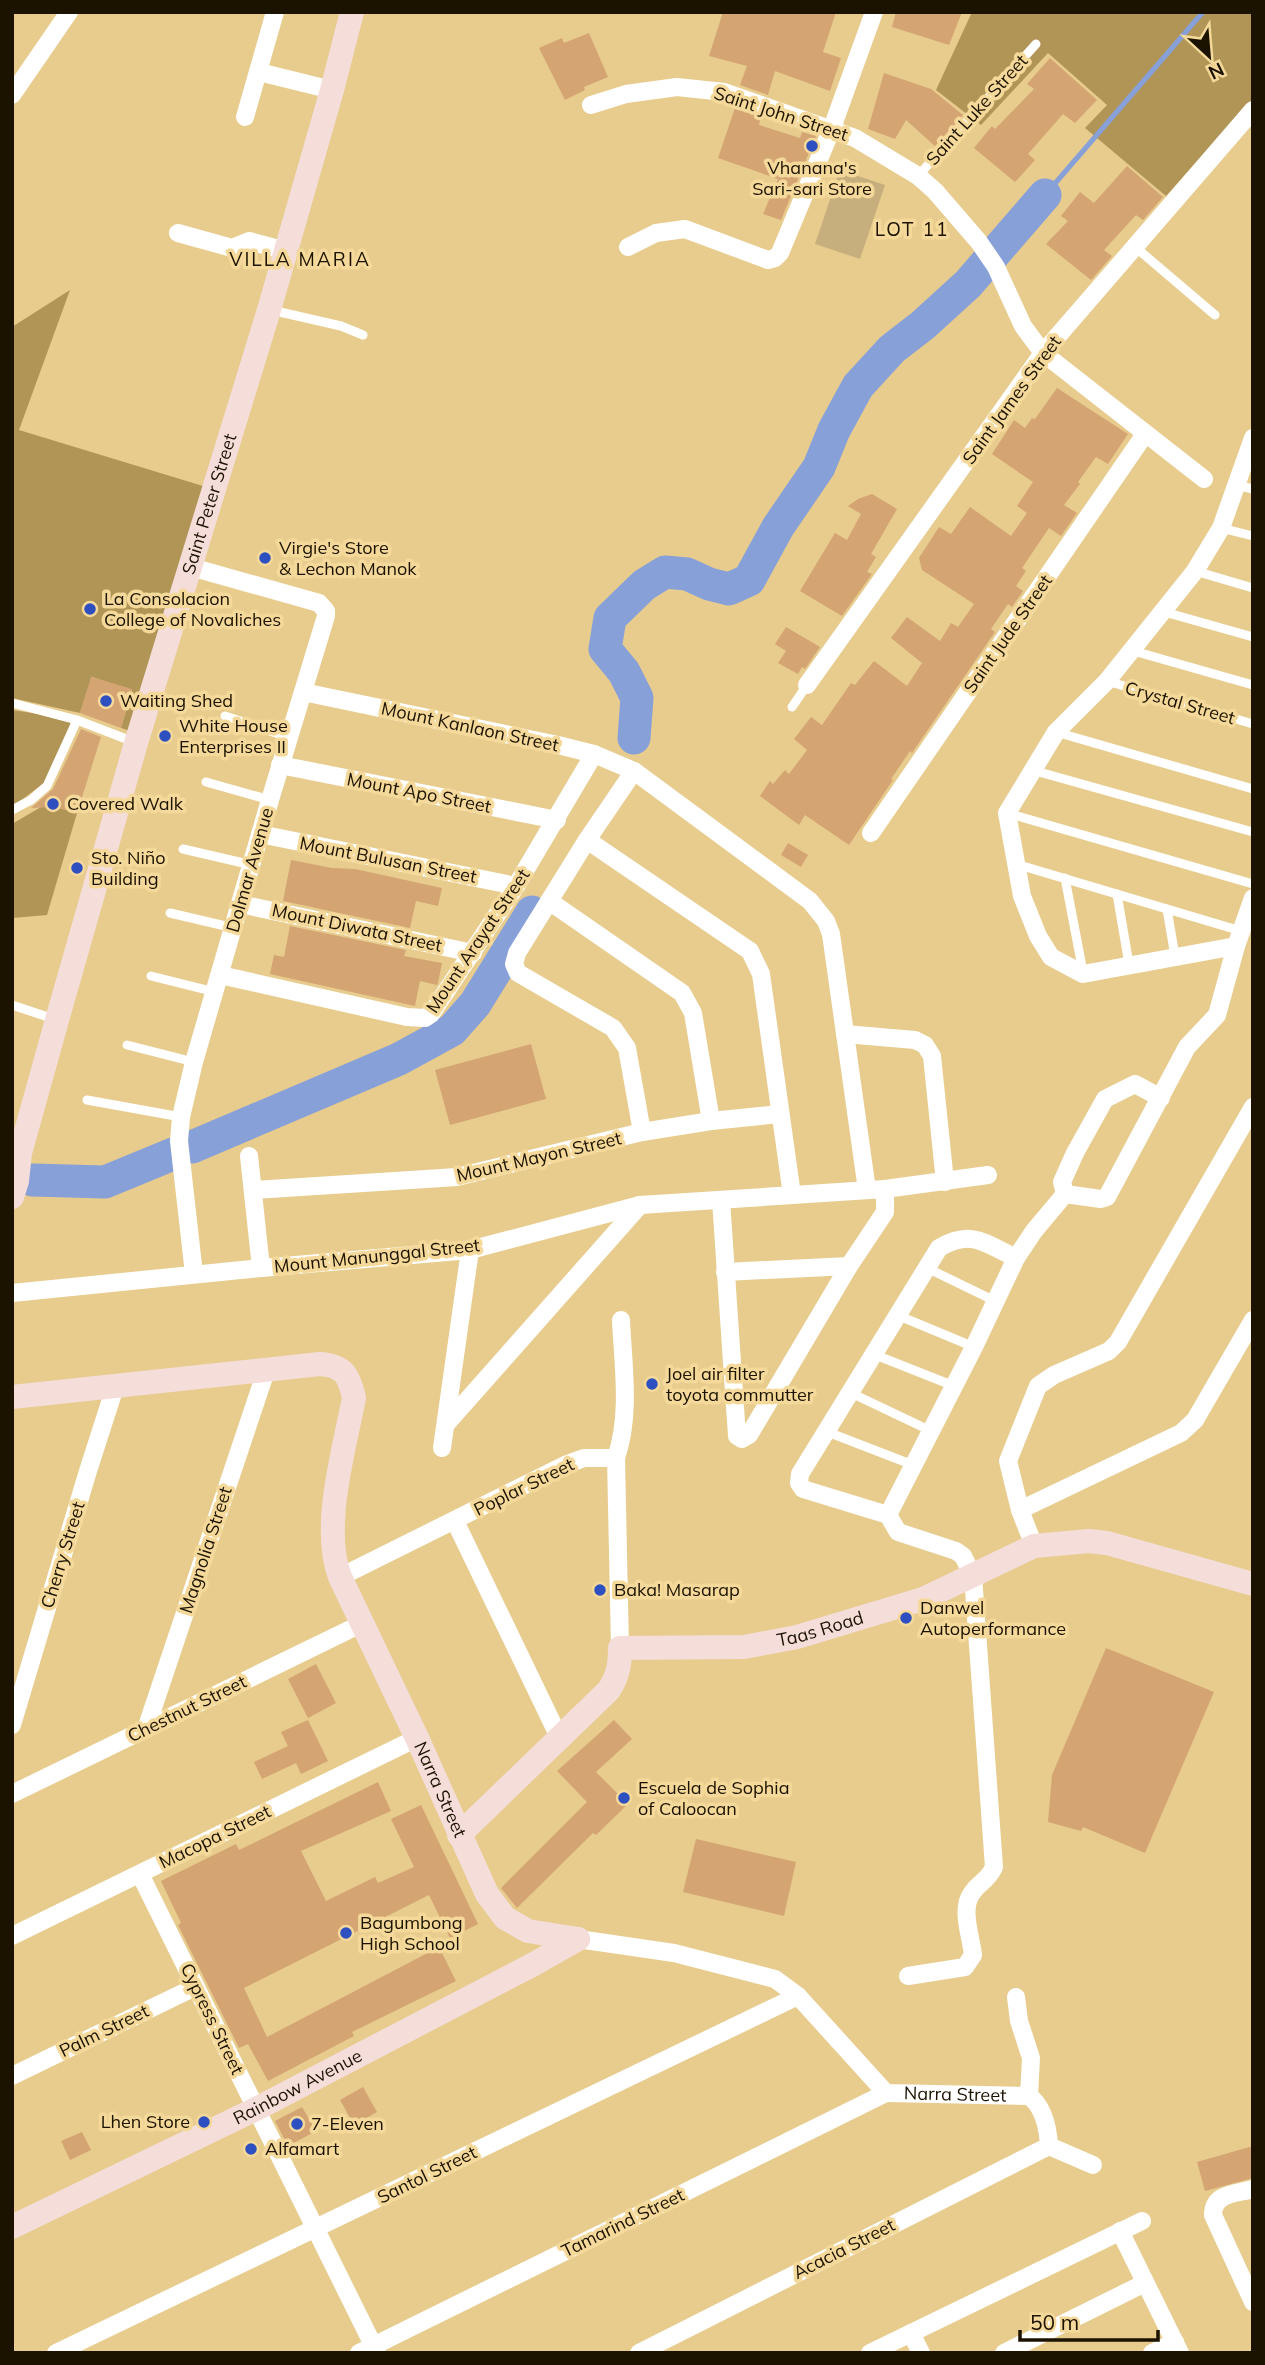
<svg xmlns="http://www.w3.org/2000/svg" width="1265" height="2365" font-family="Mulish,sans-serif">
  <rect width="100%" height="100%" fill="#e7cc8e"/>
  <polygon fill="#c6af7c" points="840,170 885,185 860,259 815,244"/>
  <g fill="#b09557">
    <polygon points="972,12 1253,12 1253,99 1166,196 1085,128 1107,105 1048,53 981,125 936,90"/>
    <polygon points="70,290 19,430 203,486 133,732 121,728 132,690 92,677 80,713 12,698 12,327"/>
    <polygon points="12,710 39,714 71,723 52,777 12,807"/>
    <polygon points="41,807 55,807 77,813 47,915 12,918 12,824"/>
  </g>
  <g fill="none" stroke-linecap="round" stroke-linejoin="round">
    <polyline stroke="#88a0d8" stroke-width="5" points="1045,195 1203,12"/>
    <g stroke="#88a0d8" stroke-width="33">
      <polyline points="634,738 637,698 624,672 605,649 610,618 644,585 665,572 687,574 709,584 729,589 749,580 778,527 819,467 834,430 858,386 892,349 923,325 968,284 1045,195"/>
      <polyline points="192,1147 399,1059 452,1030 475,1004 532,912"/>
      <polyline points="32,1180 105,1182 173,1154"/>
    </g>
  </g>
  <g fill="#d4a472">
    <polygon points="723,12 836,12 823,52 841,58 830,91 775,71 768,95 740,85 747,66 709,56"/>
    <polygon points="896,12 962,12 949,45 892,27"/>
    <polygon points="589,33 608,77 584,87 585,90 565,100 539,48 562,38 564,43"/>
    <polygon points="1050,58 1097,100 1075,123 1063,114 1028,154 1035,160 1015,182 974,148 992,126 995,129 1034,89 1027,84"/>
    <polygon points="884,73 931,89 963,115 935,146 906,120 895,139 868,129"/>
    <polygon points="735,108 761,117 759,125 800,138 802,132 816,136 781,220 763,214 778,179 718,158"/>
    <polygon points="1127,166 1163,197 1143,220 1136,215 1104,250 1112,256 1091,280 1046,244 1068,221 1061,216 1080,192 1094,203"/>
    <polygon points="1057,388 1128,434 1108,464 1096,457 1078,482 1080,484 1064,505 1077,513 1061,536 1049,528 1022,568 1026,571 1016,586 1023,591 1012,607 1008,604 991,629 995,632 912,753 910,751 891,779 893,780 849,845 805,815 799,825 760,796 770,781 773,784 785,770 789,774 807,750 794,739 811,717 822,725 851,683 855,685 874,661 907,686 922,663 891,638 907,617 940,641 951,623 958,627 974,604 922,570 919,558 939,527 951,534 970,507 1011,536 1027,513 1017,506 1033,482 992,454 1014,420 1025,428 1032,418 1035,419"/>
    <polygon points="872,494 897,509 871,554 876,557 867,572 872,574 842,616 800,591 835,533 847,540 861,514 848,506 858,499"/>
    <polygon points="786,627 820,647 805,669 802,667 798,674 778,663 786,651 775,644"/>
    <polygon points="91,677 132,689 121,728 80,713"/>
    <polygon points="81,729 101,737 77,813 55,807 31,808 53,789"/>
    <polygon points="788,843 808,855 801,867 781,855"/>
    <polygon points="291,860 332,868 355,869 442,888 438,906 416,901 410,928 283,901"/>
    <polygon points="290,926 406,950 404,956 442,963 438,983 437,985 420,981 415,1006 270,974 274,955 284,957"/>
    <polygon points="531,1044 546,1099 450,1125 435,1070"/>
    <polygon points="1106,1648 1214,1692 1145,1853 1083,1827 1081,1831 1048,1822 1052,1775"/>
    <polygon points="316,1664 336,1703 308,1718 288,1679"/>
    <polygon points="308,1720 328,1761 301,1774 296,1763 262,1779 254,1762 288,1746 281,1732"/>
    <polygon points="614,1720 632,1739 596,1772 628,1804 596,1835 593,1833 517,1908 501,1888 587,1802 557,1771"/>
    <polygon points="378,1782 391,1811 301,1851 326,1901 375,1877 378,1883 414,1867 391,1819 421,1805 478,1924 450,1938 429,1895 244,1988 267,2037 439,1947 456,1981 352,2032 354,2036 268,2081 248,2044 239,2048 178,1925 181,1923 161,1881 236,1844 239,1850"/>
    <polygon points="696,1839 796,1862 784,1916 683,1892"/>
    <polygon points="363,2087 377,2112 354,2125 340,2100"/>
    <polygon points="302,2107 316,2131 288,2146 275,2121"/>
    <polygon points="82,2132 91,2150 70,2160 61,2141"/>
    <polygon points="1253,2146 1253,2178 1205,2191 1197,2162"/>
  </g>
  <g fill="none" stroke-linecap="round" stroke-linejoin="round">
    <g stroke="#fff" stroke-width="9">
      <polyline points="918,176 1036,44"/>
      <polyline points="1134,246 1215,315"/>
      <polyline points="271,310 341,326 363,335"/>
      <polyline points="1236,485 1253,489"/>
      <polyline points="1221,528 1253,536"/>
      <polyline points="1195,571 1253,588"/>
      <polyline points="1161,611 1253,637"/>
      <polyline points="1130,650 1253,685"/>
      <polyline points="1107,681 1253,724"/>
      <polyline points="12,703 77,720 134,742"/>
      <polyline points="792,707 807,685"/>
      <polyline points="225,716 288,737"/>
      <polyline points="1056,732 1253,789"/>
      <polyline points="1032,770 1253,832"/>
      <polyline points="206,782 270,800"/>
      <polyline points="12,810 31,800 47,786 77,720"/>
      <polyline points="1007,813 1253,884"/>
      <polyline points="183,849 252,865"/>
      <polyline points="1016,864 1241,931"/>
      <polyline points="1065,878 1083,972"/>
      <polyline points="1117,894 1129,964"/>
      <polyline points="1167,909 1175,956"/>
      <polyline points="170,913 234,928"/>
      <polyline points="151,976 215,992"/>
      <polyline points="12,1005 54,1019"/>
      <polyline points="127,1045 194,1062"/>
      <polyline points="87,1100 181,1117"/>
      <polyline points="927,1268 995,1301"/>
      <polyline points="897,1315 974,1347"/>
      <polyline points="873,1354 954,1386"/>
      <polyline points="849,1392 931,1431"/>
      <polyline points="825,1431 913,1465"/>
    </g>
    <g stroke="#fff" stroke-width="18">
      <polyline points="259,72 332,90"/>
      <polyline points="12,95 69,12"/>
      <polyline points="591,105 626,94 677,87 724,92 855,138 918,176 935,191 979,242 996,267 1023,326 1043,353 1204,479"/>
      <polyline points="245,117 275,12"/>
      <polyline points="178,233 232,248 249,241 286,251"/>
      <polyline points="628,247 656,233 685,229 768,260 775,258 780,253 832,128 874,12"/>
      <polyline points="191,567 319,603 326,611 326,616 270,800 194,1062 181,1117 179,1141 194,1274"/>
      <polyline points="807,685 1043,353 1253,110"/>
      <polyline points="303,692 558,745 594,754 634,771 810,901 826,921 831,934 867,1190"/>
      <polyline points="280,765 557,820"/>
      <polyline points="634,771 587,840 517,953 514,964 518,973 613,1028 627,1048 642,1132"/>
      <polyline points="871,833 1145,434"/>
      <polyline points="260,834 516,886"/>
      <polyline points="587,840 750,951 761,974 792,1195"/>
      <polyline points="549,901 682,993 693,1013 711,1121"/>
      <polyline points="240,904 473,953"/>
      <polyline points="1236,946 1083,974 1051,957 1038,936 1022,896 1007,813 1056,732 1107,681 1195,571 1221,528 1253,438"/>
      <polyline points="220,975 407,1017 425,1018 431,1014 516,886 594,754"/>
      <polyline points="845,1034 915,1040 925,1045 932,1056 945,1182"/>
      <polyline points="249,1156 261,1268"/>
      <polyline points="254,1190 457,1177 642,1132 711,1121 780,1114"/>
      <polyline points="1065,1194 1062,1182 1075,1153 1105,1099 1135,1084 1161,1098"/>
      <polyline points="721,1200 737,1436 742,1439 749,1435 849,1266 885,1212 885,1189"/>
      <polyline points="725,1272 849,1266"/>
      <polyline points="12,1293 261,1268 470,1250 640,1205 885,1189 988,1175"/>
      <polyline points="447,1423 640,1205"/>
      <polyline points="442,1448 470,1250"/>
      <polyline points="1020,1510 1181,1433 1195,1420 1253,1320"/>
      <polyline points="888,1515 974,1347 1016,1258 1034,1231 1065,1194 1101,1199 1107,1197 1187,1047 1217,1015 1236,946 1253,898"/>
      <polyline points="455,1521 559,1737"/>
      <polyline points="1034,1546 1020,1510 1008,1461 1038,1386 1054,1375 1109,1351 1118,1342 1253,1107"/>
      <polyline points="340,1577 565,1465 584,1458 616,1458"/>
      <path d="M620,1648L616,1458C631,1415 623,1365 621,1320"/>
      <polyline points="12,1725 88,1471 115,1387"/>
      <polyline points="146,1729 266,1371"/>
      <polyline points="12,1794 361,1624"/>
      <polyline points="140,1874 377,2353"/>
      <polyline points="12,1936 417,1738"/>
      <path id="s1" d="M578,1939L674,1953L775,1979L798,1996L886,2093L1029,2096C1044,2107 1048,2128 1049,2146"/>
      <path d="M908,1976L965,1967L973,1955C971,1936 960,1909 972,1893C980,1881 987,1882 994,1867L973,1576L963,1556L956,1551L898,1532L888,1515L803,1489L799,1483L800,1474L939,1248C972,1229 984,1243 1016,1258"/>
      <polyline points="1016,1997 1019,2021 1031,2058 1029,2096"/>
      <polyline points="12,2076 195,1987"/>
      <polyline points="1049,2146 1093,2165"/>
      <path d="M1253,2189C1235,2194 1213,2193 1213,2215L1253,2302"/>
      <polyline points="1120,2231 1180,2353"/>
      <polyline points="911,2333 921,2353"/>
      <polyline points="56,2353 798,1996"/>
      <polyline points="359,2353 886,2093"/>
      <polyline points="639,2353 1049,2146"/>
      <polyline points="870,2353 1142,2221"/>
      <polyline points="1004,2353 1145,2283"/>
      <polyline points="1152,2353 1175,2342"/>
    </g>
    <g stroke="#f5ddda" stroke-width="24">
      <path id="s2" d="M12,1197L17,1181L20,1153L57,1020L136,743L269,310L332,90L352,12"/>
      <path id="s3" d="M12,1397L320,1364C345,1366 349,1376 354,1398C344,1450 321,1528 340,1577L417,1738L487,1894L505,1918L528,1931L578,1939"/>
      <path id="s4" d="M459,1835L609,1690C618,1676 620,1665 620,1648L744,1647L797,1637L923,1599L1034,1546L1089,1541L1107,1543L1253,1584"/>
      <path id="s5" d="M12,2227L256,2109L534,1964L578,1939"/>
    </g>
  </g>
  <g fill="#2e4fbf" stroke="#f4d99a" stroke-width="2.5">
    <circle cx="812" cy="146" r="7"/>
    <circle cx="265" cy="558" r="7"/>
    <circle cx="90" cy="609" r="7"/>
    <circle cx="106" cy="701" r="7"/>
    <circle cx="165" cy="736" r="7"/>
    <circle cx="53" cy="804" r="7"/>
    <circle cx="77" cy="868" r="7"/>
    <circle cx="652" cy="1384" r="7"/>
    <circle cx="600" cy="1590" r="7"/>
    <circle cx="906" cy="1618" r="7"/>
    <circle cx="624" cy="1798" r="7"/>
    <circle cx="346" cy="1933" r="7"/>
    <circle cx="204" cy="2122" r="7"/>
    <circle cx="297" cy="2124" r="7"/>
    <circle cx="251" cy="2149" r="7"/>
  </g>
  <g text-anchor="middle" stroke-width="7" stroke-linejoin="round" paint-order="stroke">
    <g font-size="18" fill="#1c1200" stroke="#f4d99a">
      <text transform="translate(977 110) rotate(-48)" y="6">Saint Luke Street</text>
      <text transform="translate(781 114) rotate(18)" y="6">Saint John Street</text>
      <text transform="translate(1012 400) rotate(-54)" y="6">Saint James Street</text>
      <text dy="6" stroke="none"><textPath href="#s2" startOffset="721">Saint Peter Street</textPath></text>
      <text transform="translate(1008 634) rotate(-55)" y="6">Saint Jude Street</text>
      <text transform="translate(1180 703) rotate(16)" y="6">Crystal Street</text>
      <text transform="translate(470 727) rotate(12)" y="6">Mount Kanlaon Street</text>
      <text transform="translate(419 793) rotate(11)" y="6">Mount Apo Street</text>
      <text transform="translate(388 860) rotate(11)" y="6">Mount Bulusan Street</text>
      <text transform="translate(250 870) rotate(-74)" y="6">Dolmar Avenue</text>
      <text transform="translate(357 928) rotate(12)" y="6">Mount Diwata Street</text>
      <text transform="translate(478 941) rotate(-56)" y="6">Mount Arayat Street</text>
      <text transform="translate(539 1157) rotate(-13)" y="6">Mount Mayon Street</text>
      <text transform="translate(377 1256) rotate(-6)" y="6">Mount Manunggal Street</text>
      <text transform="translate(524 1487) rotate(-26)" y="6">Poplar Street</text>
      <text transform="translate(206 1550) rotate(-72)" y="6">Magnolia Street</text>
      <text transform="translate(63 1555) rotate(-73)" y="6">Cherry Street</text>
      <text dy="6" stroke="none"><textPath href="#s4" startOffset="455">Taas Road</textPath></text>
      <text transform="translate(187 1709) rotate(-26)" y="6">Chestnut Street</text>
      <text dy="6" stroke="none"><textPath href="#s3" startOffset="780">Narra Street</textPath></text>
      <text transform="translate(215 1837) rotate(-26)" y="6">Macopa Street</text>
      <text transform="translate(212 2019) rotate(64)" y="6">Cypress Street</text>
      <text transform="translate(104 2031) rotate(-26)" y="6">Palm Street</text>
      <text dy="6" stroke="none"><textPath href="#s5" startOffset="318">Rainbow Avenue</textPath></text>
      <text dy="6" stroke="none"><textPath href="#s1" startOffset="430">Narra Street</textPath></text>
      <text transform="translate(427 2175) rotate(-26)" y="6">Santol Street</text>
      <text transform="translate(623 2223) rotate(-26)" y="6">Tamarind Street</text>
      <text transform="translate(844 2249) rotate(-27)" y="6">Acacia Street</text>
    </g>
    <g font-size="18" fill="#1c1200" stroke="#f4d99a" text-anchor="start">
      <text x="812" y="174" text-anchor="middle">Vhanana's<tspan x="812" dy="21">Sari-sari Store</tspan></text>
      <text x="279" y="554">Virgie's Store<tspan x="279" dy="21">&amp; Lechon Manok</tspan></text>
      <text x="104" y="605">La Consolacion<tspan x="104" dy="21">College of Novaliches</tspan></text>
      <text x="120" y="707">Waiting Shed</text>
      <text x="179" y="732">White House<tspan x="179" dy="21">Enterprises II</tspan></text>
      <text x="67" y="810">Covered Walk</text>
      <text x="91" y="864">Sto. Niño<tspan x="91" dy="21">Building</tspan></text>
      <text x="666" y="1380">Joel air filter<tspan x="666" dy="21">toyota commutter</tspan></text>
      <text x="614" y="1596">Baka! Masarap</text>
      <text x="920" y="1614">Danwel<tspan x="920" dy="21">Autoperformance</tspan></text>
      <text x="638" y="1794">Escuela de Sophia<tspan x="638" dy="21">of Caloocan</tspan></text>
      <text x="360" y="1929">Bagumbong<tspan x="360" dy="21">High School</tspan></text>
      <text x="190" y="2128" text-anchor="end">Lhen Store</text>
      <text x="311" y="2130">7-Eleven</text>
      <text x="265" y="2155">Alfamart</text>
    </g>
    <g font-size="19" letter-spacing="2" fill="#1c1200" stroke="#f4d99a">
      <text x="912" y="236">LOT 11</text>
      <text x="300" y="266">VILLA MARIA</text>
    </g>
  </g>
  <rect width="1265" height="2365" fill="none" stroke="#1c1200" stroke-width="28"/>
  <g transform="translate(1209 56) rotate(154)" stroke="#f4d99a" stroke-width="5" paint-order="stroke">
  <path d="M0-5L12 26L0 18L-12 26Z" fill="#1c1200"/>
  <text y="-10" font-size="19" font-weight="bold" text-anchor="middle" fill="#1c1200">N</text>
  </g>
  <path d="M1020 2330v10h138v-10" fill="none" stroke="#1c1200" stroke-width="3.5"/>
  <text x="1030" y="2330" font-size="21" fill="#1c1200" stroke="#f4d99a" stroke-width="5" paint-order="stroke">50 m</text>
</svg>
